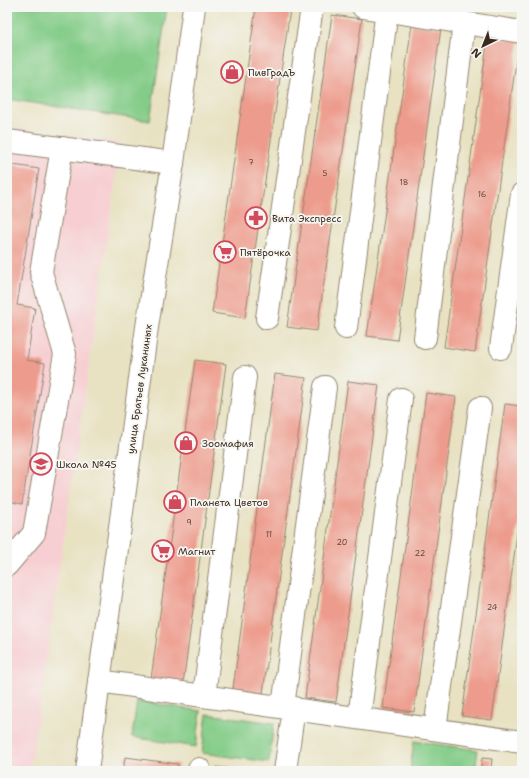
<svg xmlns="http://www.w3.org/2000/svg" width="529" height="778" font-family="'Shantell Sans',sans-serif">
  <rect width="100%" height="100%" fill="#f6f6f2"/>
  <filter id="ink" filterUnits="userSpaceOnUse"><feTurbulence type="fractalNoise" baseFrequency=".025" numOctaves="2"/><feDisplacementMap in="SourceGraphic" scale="8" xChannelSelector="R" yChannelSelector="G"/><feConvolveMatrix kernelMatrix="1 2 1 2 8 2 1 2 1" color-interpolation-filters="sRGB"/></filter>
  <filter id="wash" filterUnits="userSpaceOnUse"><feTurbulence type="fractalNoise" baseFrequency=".012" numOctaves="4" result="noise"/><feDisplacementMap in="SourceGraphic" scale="16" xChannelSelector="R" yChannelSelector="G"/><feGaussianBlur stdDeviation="0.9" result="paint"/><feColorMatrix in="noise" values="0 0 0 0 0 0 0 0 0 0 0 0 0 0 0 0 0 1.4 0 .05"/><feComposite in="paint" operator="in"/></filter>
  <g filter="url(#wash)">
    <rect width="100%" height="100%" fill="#e8e2c2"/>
    <polygon fill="#f7cfd2" points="7,127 121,143 30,771 7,771"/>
    <g fill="#84cc88" stroke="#607b53">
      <polygon points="7,7 167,7 150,121 7,99"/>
      <polygon points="137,701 201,711 196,747 132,737"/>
      <polygon points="207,714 274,723 269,762 202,753"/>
      <polygon points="414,741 478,750 475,771 410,771"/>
    </g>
    <g id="blocks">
      <g fill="#ed9b8c">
        <polygon points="256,7 270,7 290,10 245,318 212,313"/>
        <polygon points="332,15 362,19 317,331 287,327"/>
        <polygon points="412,24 441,28 397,340 367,336"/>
        <polygon points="488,37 519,41 475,352 444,347"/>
        <polygon points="7,164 39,169 17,305 35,308 27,360 45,363 22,504 7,501"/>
        <polygon points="195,360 226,364 183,684 151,679"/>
        <polygon points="275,374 306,378 263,693 233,689"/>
        <polygon points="348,381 379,385 336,702 305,698"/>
        <polygon points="426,393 456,397 414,712 383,708"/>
        <polygon points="505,404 522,406 522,497 492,720 462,716"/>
        <polygon points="125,757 178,764 177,771 123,771"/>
        <polygon points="482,758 492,759 491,769 481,768"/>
        <polygon points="216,767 244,770 244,771 216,771"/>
      </g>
    </g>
  </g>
  <g filter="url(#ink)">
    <use href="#blocks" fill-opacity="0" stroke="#928670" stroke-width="1"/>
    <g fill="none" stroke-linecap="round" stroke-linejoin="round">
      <g stroke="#928670" stroke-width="24">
        <g id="minor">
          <polyline points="363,7 522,32"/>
          <polyline points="7,141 173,163"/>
          <polyline points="267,318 312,7"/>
          <polyline points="346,328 387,10"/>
          <polyline points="425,338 464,23"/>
          <polyline points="501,348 522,194"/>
          <polyline points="7,565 34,533 65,354 41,272 62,148"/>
          <polyline points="99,681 522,742"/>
          <polyline points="204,696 245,377"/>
          <polyline points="283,707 325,387"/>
          <polyline points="359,718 401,399"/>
          <polyline points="435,729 480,408"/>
          <polyline points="87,771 147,327 173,163 194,7"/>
          <polyline points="199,771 199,769"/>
          <polyline points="285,771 294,708"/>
        </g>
      </g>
      <use href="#minor" stroke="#fff" stroke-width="22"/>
    </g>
  </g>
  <defs>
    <g id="shop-ring" transform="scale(1.15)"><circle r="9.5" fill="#f6f6f2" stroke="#d1495b" stroke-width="1.5"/><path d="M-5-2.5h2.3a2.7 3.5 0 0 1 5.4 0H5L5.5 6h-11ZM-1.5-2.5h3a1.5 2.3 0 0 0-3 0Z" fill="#d1495b"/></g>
    <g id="pharmacy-ring" transform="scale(1.15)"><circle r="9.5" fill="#f6f6f2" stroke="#d1495b" stroke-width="1.5"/><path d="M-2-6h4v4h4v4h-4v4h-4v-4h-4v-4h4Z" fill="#d1495b"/></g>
    <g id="supermarket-ring" transform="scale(1.15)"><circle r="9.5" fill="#f6f6f2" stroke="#d1495b" stroke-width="1.5"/><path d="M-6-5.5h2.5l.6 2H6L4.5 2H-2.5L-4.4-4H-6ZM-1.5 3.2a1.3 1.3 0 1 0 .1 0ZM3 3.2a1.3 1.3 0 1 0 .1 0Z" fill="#d1495b"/></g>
    <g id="school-ring" transform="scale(1.15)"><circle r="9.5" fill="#f6f6f2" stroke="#d1495b" stroke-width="1.5"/><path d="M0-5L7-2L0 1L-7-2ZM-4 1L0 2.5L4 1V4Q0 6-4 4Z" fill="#d1495b"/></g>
  </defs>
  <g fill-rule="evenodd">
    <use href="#shop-ring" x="232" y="72"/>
    <use href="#pharmacy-ring" x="256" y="218"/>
    <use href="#supermarket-ring" x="225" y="252"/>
    <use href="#shop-ring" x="186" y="443"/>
    <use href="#school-ring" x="41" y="464"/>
    <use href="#shop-ring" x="175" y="502"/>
    <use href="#supermarket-ring" x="163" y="551"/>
  </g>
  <g text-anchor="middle" stroke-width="3.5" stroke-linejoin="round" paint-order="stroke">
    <g font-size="8" fill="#68463a">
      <text x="251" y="165">7</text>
      <text x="325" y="176">5</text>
      <text x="404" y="185">18</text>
      <text x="482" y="197">16</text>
      <text x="189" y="525">9</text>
      <text x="269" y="537">11</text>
      <text x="342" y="545">20</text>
      <text x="420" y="556">22</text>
      <text x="492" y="610">24</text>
    </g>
    <g font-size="10" fill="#3b2a1e" stroke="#f6f6f2" text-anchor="start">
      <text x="248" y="76">ПивГрадЪ</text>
      <text x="272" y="222">Вита Экспресс</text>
      <text x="240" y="256">Пятёрочка</text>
      <text x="202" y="447">Зоомафия</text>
      <text x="56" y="468">Школа №45</text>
      <text x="190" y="506">Планета Цветов</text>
      <text x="178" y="555">Магнит</text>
    </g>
    <g font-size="10" fill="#3b2a1e" stroke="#f6f6f2">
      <text transform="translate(139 389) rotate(-82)" y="4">улица Братьев Луканиных</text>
    </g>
  </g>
  <rect width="529" height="778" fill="none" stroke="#f6f6f2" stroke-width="24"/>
  <g transform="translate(483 46) rotate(223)" stroke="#f6f6f2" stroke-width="3" paint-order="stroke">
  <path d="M0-3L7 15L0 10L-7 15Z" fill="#3b2a1e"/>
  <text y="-6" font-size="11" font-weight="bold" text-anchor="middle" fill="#3b2a1e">N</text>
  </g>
</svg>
